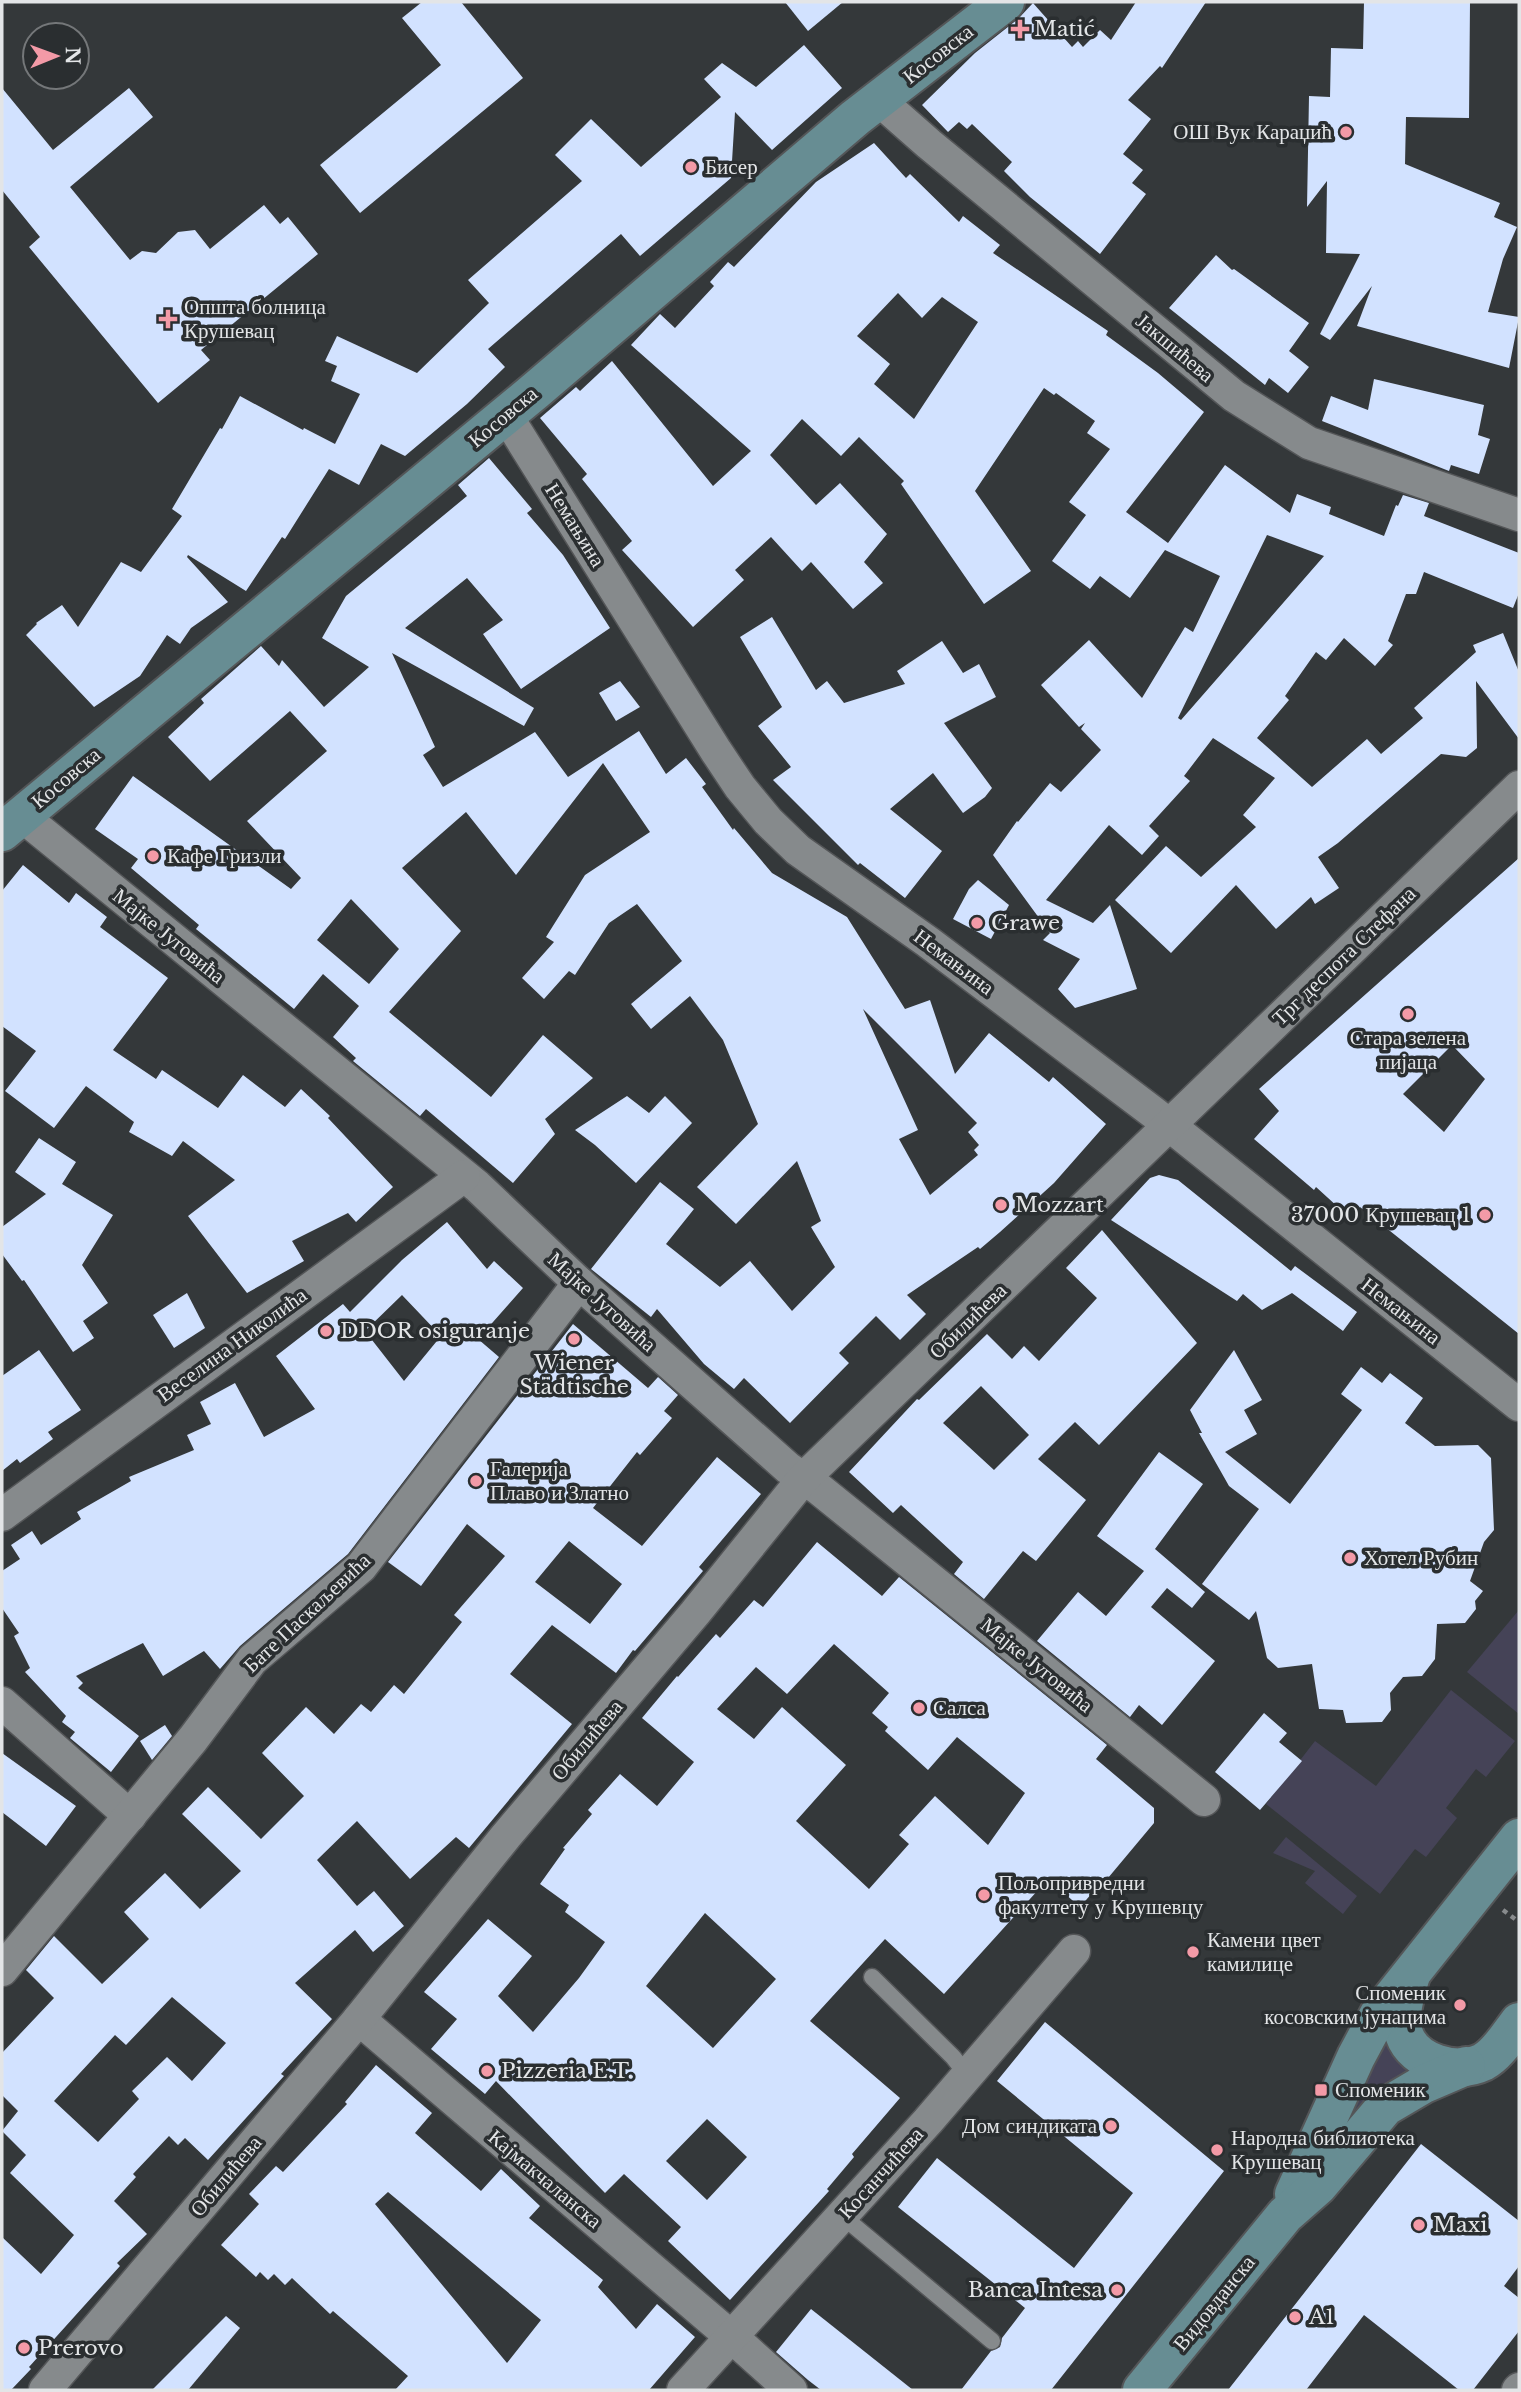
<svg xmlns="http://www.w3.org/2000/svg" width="1521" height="2392" font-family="'Libre Baskerville',serif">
  <rect width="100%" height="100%" fill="#34383a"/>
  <g fill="#454357">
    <polygon points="1519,1610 1519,1714 1467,1672"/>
    <polygon points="1451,1690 1515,1741 1486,1777 1476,1769 1446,1808 1457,1818 1426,1857 1415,1849 1380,1894 1266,1804 1315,1741 1376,1786"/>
    <polygon points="1286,1837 1357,1896 1343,1914 1305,1883 1315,1871 1273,1853"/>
    <polygon points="1386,2035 1419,2073 1347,2136 1339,2124"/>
  </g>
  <g fill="#d2e2ff" fill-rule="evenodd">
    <polygon points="422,2 461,2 523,78 360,213 320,165 441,65 402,18"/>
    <polygon points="785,2 843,2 808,31"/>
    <polygon points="1136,2 1206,2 1162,68 1160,66 1128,100 1151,119 1123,154 1143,170 1132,183 1146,194 1100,254 1030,197 1004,171 1012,162 972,124 967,129 959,122 948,132 922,105 975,53 1018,19 1033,3 1072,47 1078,41 1083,47 1100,30 1111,40"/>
    <polygon points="1364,2 1470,2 1469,118 1406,117 1405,164 1500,203 1494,217 1517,227 1503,259 1488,312 1519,317 1509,368 1357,326 1372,286 1330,340 1320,334 1360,254 1326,253 1327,181 1307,207 1309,96 1330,97 1331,48 1363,49"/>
    <polygon points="804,45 842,88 772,150 735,112 731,178 640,256 621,234 488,349 505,367 467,404 405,456 381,444 359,485 329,469 285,539 282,537 246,591 188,555 187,557 228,602 191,628 180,644 167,635 140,676 94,707 26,635 37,624 36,623 62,605 78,627 121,562 141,572 182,516 172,509 220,428 222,429 240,396 303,430 304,428 335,444 360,394 331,381 337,366 325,361 337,336 417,373 489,303 468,280 582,181 555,155 591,119 641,167 721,97 704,79 722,63 756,87"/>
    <polygon points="2,88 53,150 129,88 153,117 70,187 130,260 142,251 156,253 178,232 195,230 210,249 264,205 280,224 288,217 318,254 201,350 210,360 158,403 29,247 40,237 2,190"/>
    <path d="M874,143L906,178L910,174L959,222L963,216L1000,245L993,253L1108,331L1106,335L1158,373L1204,412L1126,512L1168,543L1225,465L1290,513L1297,494L1331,507L1329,514L1384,536L1396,505L1398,506L1403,495L1429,503L1424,516L1519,553V593L1513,608L1424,572L1416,594H1406L1388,641L1393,645L1375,666L1344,638L1326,660L1316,652L1285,696L1289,700L1257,738L1312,787L1367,739L1381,754L1423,718L1414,708L1476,652L1473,645L1503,633L1519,672V739L1476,681L1477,748L1466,757L1441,754L1338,843L1318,857L1339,888L1315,904L1311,897L1276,929L1236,885L1171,953L1115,900L1166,846L1201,877L1256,827L1243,815L1275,778L1213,738L1184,776L1190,781L1149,826L1159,836L1142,855L1109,825L1046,900L1093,923L1110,905L1137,989L1075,1008L1058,989L1080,959L1043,940L1050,933L993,855L1017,821L1018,822L1050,783L1061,792L1101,750L1081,729L1085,723L1079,727L1041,685L1089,640L1142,698L1185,627L1193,632L1220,576L1165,550L1130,598L1100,576L1090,589L1052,561L1086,515L1069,502L1110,449L1087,433L1095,421L1056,393L1054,395L1044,388L975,491L1031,571L984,604L901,484L904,481L859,437L841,456L802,419L770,455L816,505L840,483L887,534L864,562L883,583L853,609L811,562L802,571L771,537L735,570L744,580L693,627L622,550L632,541L582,479L587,474L540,418L576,387L580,391L612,361L713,486L751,451L631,345L660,314L675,328L714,286L710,282L728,262L734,267L816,182ZM898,293L922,318L942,297L978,322L914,419L874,384L890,364L857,336ZM1267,535L1324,556L1181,720L1178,718Z"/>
    <polygon points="1216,255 1232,270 1234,269 1309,323 1289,351 1309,367 1288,393 1269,378 1265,385 1169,308"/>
    <polygon points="1374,379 1484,405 1478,435 1490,439 1479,474 1451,465 1449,471 1322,421 1331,396 1368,410"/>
    <path d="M489,458L532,509L527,513L563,555L610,628L521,689L483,634L503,620L467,578L405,628L534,708L524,726L392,653L435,747L423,755L443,787L535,732L568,777L639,731L666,774L686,758L706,784L702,787L733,830L734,828L772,873L847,917L905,1009L930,1000L955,1074L989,1033L1049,1082L1053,1077L1106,1124L1054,1183L1000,1232L980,1249L978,1247L907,1295L926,1314L900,1340L876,1316L839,1353L849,1363L790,1423L744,1378L734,1389L704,1364L657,1309L651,1317L591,1269L660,1182L694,1209L666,1244L720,1287L750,1261L792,1311L835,1267L811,1227L821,1221L797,1161L736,1224L697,1187L758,1124L723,1040L690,996L651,1029L631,1004L682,961L637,904L609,923L575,975L569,971L544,999L522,978L554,942L546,937L585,875L650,832L603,763L516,875L466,812L402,868L461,931L389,1012L491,1097L543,1035L593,1078L545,1119L555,1134L513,1183L426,1109L420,1116L353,1061L356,1058L333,1037L359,1006L323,974L294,1009L196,929L199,925L131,868L138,859L95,829L133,776L291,889L301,878L247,821L327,751L290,711L210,781L168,737L204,703L201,699L261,646L279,666L282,660L324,707L369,667L322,638L346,596L467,496L458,485ZM351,899L399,949L369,984L317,940ZM863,1009L977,1123L968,1132L979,1145L974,1150L978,1155L930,1195L899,1139L918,1130Z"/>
    <polygon points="772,617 816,690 827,681 844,703 905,684 897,671 942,641 963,673 979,664 996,697 944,723 992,788 985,797 963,813 933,773 890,809 942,851 905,898 860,863 858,865 773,780 791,767 758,726 782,707 740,637"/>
    <polygon points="620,681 640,707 616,721 599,693"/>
    <path d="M1519,858V1334L1360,1207L1350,1218L1316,1187L1314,1190L1254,1139L1279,1111L1259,1089ZM1452,1045L1485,1079L1444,1132L1403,1094Z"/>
    <polygon points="23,865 69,903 76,893 107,917 100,927 168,978 113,1050 156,1079 162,1070 218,1108 243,1075 285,1107 301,1089 330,1116 328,1118 393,1187 356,1222 348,1213 292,1241 304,1261 247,1293 188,1216 235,1180 183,1141 172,1156 129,1132 134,1122 86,1086 54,1128 5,1091 36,1051 2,1026 2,891"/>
    <polygon points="978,880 1009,905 991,939 953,919 969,889"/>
    <polygon points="627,1096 649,1113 665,1096 692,1123 636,1183 595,1145 575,1130"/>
    <polygon points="39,1138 76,1162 62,1184 113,1215 82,1265 108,1303 83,1321 94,1338 73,1352 24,1280 22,1281 2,1254 2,1227 46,1194 15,1172"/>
    <polygon points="1159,1175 1178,1180 1291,1271 1295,1266 1357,1312 1343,1331 1292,1293 1262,1310 1243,1294 1237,1301 1111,1220 1150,1178"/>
    <path d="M447,1222L487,1269L494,1261L523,1288L478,1339L499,1357L348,1554L240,1646L220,1669L204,1651L163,1676L143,1643L76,1676L83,1683L78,1688L139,1736L111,1772L70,1738L75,1732L62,1722L66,1716L25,1672L30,1668L14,1636L19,1633L2,1608V1571L20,1559L11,1545L32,1531L41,1545L81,1519L77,1512L131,1481L129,1477L194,1450L187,1435L211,1424L200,1402L235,1383L264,1437L315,1409L276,1356L343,1304L350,1312L402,1260ZM402,1295L441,1336L404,1381L365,1331Z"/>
    <path d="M1102,1230L1197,1343L1099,1445L1075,1422L1038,1459L1086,1500L1036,1561L1023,1551L984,1599L954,1574L963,1562L901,1505L893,1513L849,1472L917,1399L919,1400L987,1334L1012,1359L1024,1346L1039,1361L1097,1298L1066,1268ZM981,1386L1029,1435L994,1470L943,1423Z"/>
    <polygon points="187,1293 205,1328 174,1348 153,1315"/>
    <path d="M573,1324L648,1388L658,1377L678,1395L664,1411L672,1418L640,1455L637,1452L593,1508L642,1546L717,1457L761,1494L699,1567L703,1571L635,1651L633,1650L616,1673L552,1625L510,1674L572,1724L469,1848L456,1837L410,1879L357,1821L317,1860L357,1906L374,1891L404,1926L373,1952L355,1930L295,1983L332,2019L281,2074L284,2076L208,2160L185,2138L178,2145L169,2136L133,2174L136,2177L114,2201L147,2234L117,2263L120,2266L29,2367L31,2369L11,2390H2V2237L41,2274L74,2235L10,2173L26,2155L2,2131L18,2111L2,2095V2053L54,1998L26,1970L54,1936L102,1984L149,1939L124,1912L165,1873L200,1909L241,1871L182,1814L208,1787L261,1839L304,1796L262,1753L306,1707L334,1734L361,1704L371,1712L394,1685L404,1694L462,1622L454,1615L505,1556L467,1524L421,1586L388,1562ZM569,1541L622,1584L590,1624L535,1582ZM172,1997L226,2043L192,2081L167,2057L132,2091L139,2099L98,2142L54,2101L115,2035L126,2045Z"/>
    <polygon points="39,1350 81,1410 48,1432 53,1439 20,1463 17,1459 2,1471 2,1376"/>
    <polygon points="1234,1350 1262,1400 1244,1410 1257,1434 1225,1452 1290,1504 1362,1410 1341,1394 1361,1367 1382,1383 1390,1373 1423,1398 1405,1423 1435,1446 1478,1445 1491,1458 1494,1530 1484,1542 1470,1581 1483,1591 1475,1601 1476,1609 1465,1623 1437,1624 1435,1659 1422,1676 1403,1677 1390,1693 1391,1710 1382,1722 1346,1723 1343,1710 1319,1709 1312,1664 1278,1668 1267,1658 1256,1611 1249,1620 1202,1584 1259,1509 1229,1486 1199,1433 1202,1433 1190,1410"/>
    <polygon points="1159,1452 1203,1484 1155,1549 1205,1592 1192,1608 1167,1588 1151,1607 1215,1661 1162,1725 1139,1705 1130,1717 1037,1641 1078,1592 1106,1616 1144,1571 1097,1536"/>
    <path d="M817,1542L882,1596L899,1577L1107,1745L1096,1759L1154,1808V1823L1108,1878L1106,1877L1080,1907L1048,1879L944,1994L885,1939L810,2021L900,2098L852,2154L854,2157L827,2189L829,2191L730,2300L668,2241L681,2227L624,2174L605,2193L496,2081L485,2094L431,2049L457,2019L424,1992L488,1919L532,1956L498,1996L533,2032L579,1978L605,1942L565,1912L569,1905L540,1884L565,1849L563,1848L592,1814L588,1810L620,1774L657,1806L694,1762L642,1718L677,1676L678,1677L716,1634L720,1638L754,1600L763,1607ZM834,1644L889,1693L872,1713L888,1727L885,1731L928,1770L957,1737L1025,1793L988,1845L935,1796L899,1835L909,1844L869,1889L796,1821L846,1765L782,1707L754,1739L717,1709L756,1667L787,1694ZM705,1913L776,1979L713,2048L646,1986ZM707,2119L747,2157L707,2200L666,2161Z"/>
    <polygon points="1264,1713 1287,1733 1279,1742 1302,1761 1260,1810 1215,1772"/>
    <polygon points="165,1725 172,1736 152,1760 140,1741"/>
    <polygon points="2,1753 76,1806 46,1846 2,1812"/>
    <polygon points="1045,2022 1224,2171 1051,2390 961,2390 991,2351 1000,2347 1002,2338 1025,2308 898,2207 937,2158 1074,2268 1133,2193 997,2081"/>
    <path d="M376,2065L432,2113L415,2133L481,2191L501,2169L540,2206L529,2218L603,2280L598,2287L636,2329L657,2304L695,2337L649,2390H395L408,2376L333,2311L330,2314L292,2278L285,2285L274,2274L268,2280L260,2272L256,2277L221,2245L259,2204L249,2194L276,2166L283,2172L347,2104L345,2102ZM388,2192L541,2320L507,2363L375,2204Z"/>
    <polygon points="1421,2144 1519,2221 1519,2266 1504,2286 1519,2298 1519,2331 1473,2390 1459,2390 1364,2315 1306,2390 1228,2390"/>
    <polygon points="811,2309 913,2390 821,2390 808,2380 776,2352"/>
    <polygon points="226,2316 240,2328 188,2390 152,2390"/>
  </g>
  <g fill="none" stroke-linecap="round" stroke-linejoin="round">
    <g stroke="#545658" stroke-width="19">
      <g id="lane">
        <polyline points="872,1977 953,2057 967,2075"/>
        <polyline points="844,2214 853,2225 992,2341"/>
      </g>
    </g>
    <g stroke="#545658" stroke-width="35">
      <g id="street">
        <polyline points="879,100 929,144 1234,396 1309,443 1519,515"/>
        <polyline points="506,415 716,751 740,787 768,821 798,850 928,942 1154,1113 1519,1405"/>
        <polyline points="22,816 477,1186 579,1283 788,1468 819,1489 1204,1800"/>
        <polyline points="2,1515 464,1176"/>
        <polyline points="2,1703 130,1816"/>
        <polyline points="2,1970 193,1739 252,1660 361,1567 579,1283"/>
        <polyline points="359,2019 742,2346 791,2390"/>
        <polyline points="45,2390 359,2019 506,1836 695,1613 803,1479 1519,787"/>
        <polyline points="683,2390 928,2121 1074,1951"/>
        <polyline points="1518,2390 1519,2389"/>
      </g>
    </g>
    <g stroke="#545658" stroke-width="42">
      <g id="secondary">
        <polyline points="2,832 535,391 855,118 1005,2"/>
        <path d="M1411,1975C1406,1993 1398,2015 1404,2034C1414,2063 1456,2075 1483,2062C1498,2054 1509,2035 1519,2022"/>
        <polyline points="1294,2194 1356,2057 1379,2014 1519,1838"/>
        <polyline points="1142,2390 1285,2215 1318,2186 1385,2107 1424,2084 1466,2066"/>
      </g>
    </g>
    <polyline stroke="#888b8d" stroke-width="4.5" stroke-dasharray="5 5" stroke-linecap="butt" points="1503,1910 1519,1922"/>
    <use href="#lane" stroke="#868a8c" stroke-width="16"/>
    <use href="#street" stroke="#868a8c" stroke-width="32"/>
    <use href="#secondary" stroke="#678d93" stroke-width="38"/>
  </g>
  <g fill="#f39aa7" stroke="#2a2e30" stroke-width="2.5">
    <path d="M1016.5 18.5h7v7h7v7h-7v7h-7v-7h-7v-7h7z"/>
    <circle cx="1346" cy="132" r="7"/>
    <circle cx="691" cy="167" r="7"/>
    <path d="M164.5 308.5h7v7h7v7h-7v7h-7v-7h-7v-7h7z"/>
    <circle cx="153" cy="856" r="7"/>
    <circle cx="977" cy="923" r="7"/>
    <circle cx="1408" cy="1014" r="7"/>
    <circle cx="1001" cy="1205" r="7"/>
    <circle cx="1485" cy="1215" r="7"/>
    <circle cx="326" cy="1331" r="7"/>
    <circle cx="574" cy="1339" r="7"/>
    <circle cx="476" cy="1481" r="7"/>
    <circle cx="1350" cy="1558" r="7"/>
    <circle cx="919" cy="1708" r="7"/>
    <circle cx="984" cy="1895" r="7"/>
    <circle cx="1193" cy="1952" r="7"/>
    <circle cx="1460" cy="2005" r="7"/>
    <circle cx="487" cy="2071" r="7"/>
    <rect x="1314" y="2083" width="14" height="14" rx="3.5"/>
    <circle cx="1111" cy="2126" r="7"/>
    <circle cx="1217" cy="2150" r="7"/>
    <circle cx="1419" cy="2225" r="7"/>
    <circle cx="1117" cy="2290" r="7"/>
    <circle cx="1295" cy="2317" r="7"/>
    <circle cx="24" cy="2348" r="7"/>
  </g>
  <g text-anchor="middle" stroke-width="7" stroke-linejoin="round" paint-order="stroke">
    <g font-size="21" fill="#e3e5e7" stroke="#2a2e30" text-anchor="start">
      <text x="1034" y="36">Matić</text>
      <text x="1332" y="139" text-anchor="end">ОШ Вук Караџић</text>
      <text x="705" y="174">Бисер</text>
      <text x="184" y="314">Општа болница<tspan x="184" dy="24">Крушевац</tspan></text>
      <text x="167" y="863">Кафе Гризли</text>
      <text x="991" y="930">Grawe</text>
      <text x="1408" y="1045" text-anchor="middle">Стара зелена<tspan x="1408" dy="24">пијаца</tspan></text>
      <text x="1015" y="1212">Mozzart</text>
      <text x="1471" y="1222" text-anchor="end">37000 Крушевац 1</text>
      <text x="340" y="1338">DDOR osiguranje</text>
      <text x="574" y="1370" text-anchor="middle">Wiener<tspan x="574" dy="24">Städtische</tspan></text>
      <text x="490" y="1476">Галерија<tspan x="490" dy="24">Плаво и Златно</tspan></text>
      <text x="1364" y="1565">Хотел Рубин</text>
      <text x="933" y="1715">Салса</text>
      <text x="998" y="1890">Пољопривредни<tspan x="998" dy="24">факултету у Крушевцу</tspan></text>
      <text x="1207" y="1947">Камени цвет<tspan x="1207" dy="24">камилице</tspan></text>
      <text x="1446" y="2000" text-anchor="end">Споменик<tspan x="1446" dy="24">косовским јунацима</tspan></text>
      <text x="501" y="2078">Pizzeria E.T.</text>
      <text x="1335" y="2097">Споменик</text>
      <text x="1097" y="2133" text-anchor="end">Дом синдиката</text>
      <text x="1231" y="2145">Народна библиотека<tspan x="1231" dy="24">Крушевац</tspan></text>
      <text x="1433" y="2232">Maxi</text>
      <text x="1103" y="2297" text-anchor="end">Banca Intesa</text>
      <text x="1309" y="2324">A1</text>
      <text x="38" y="2355">Prerovo</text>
    </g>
    <g font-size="21" fill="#e3e5e7" stroke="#2a2e30">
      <text transform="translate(938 54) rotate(-38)" y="7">Косовска</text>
      <text transform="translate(1175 348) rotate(40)" y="7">Јакшићева</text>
      <text transform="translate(503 417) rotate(-40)" y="7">Косовска</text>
      <text transform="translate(575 525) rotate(58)" y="7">Немањина</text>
      <text transform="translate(66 778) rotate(-40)" y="7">Косовска</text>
      <text transform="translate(169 936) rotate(39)" y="7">Мајке Југовића</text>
      <text transform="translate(1344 956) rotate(-44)" y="7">Трг деспота Стефана</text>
      <text transform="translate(954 962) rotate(37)" y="7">Немањина</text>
      <text transform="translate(602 1302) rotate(42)" y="7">Мајке Југовића</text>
      <text transform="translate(1401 1311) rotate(38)" y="7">Немањина</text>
      <text transform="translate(968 1321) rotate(-44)" y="7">Обилићева</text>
      <text transform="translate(232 1345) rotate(-36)" y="7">Веселина Николића</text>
      <text transform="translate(307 1613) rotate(-43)" y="7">Бате Паскаљевића</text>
      <text transform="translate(1037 1665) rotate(39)" y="7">Мајке Југовића</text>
      <text transform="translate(587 1740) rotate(-50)" y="7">Обилићева</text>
      <text transform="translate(881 2173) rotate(-48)" y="7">Косанчићева</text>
      <text transform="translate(226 2176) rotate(-50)" y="7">Обилићева</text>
      <text transform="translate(545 2179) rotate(40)" y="7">Кајмакчаланска</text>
      <text transform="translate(1214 2303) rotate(-51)" y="7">Видовданска</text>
    </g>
  </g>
  <rect width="1521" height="2392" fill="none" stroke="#e3e5e7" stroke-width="7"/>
  <g transform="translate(56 56) rotate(89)"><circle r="33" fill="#2a2e30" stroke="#747779" stroke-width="2"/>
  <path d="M0-5L12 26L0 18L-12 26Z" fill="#f39aa7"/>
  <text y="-10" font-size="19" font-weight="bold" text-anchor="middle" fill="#e3e5e7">N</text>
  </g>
</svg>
